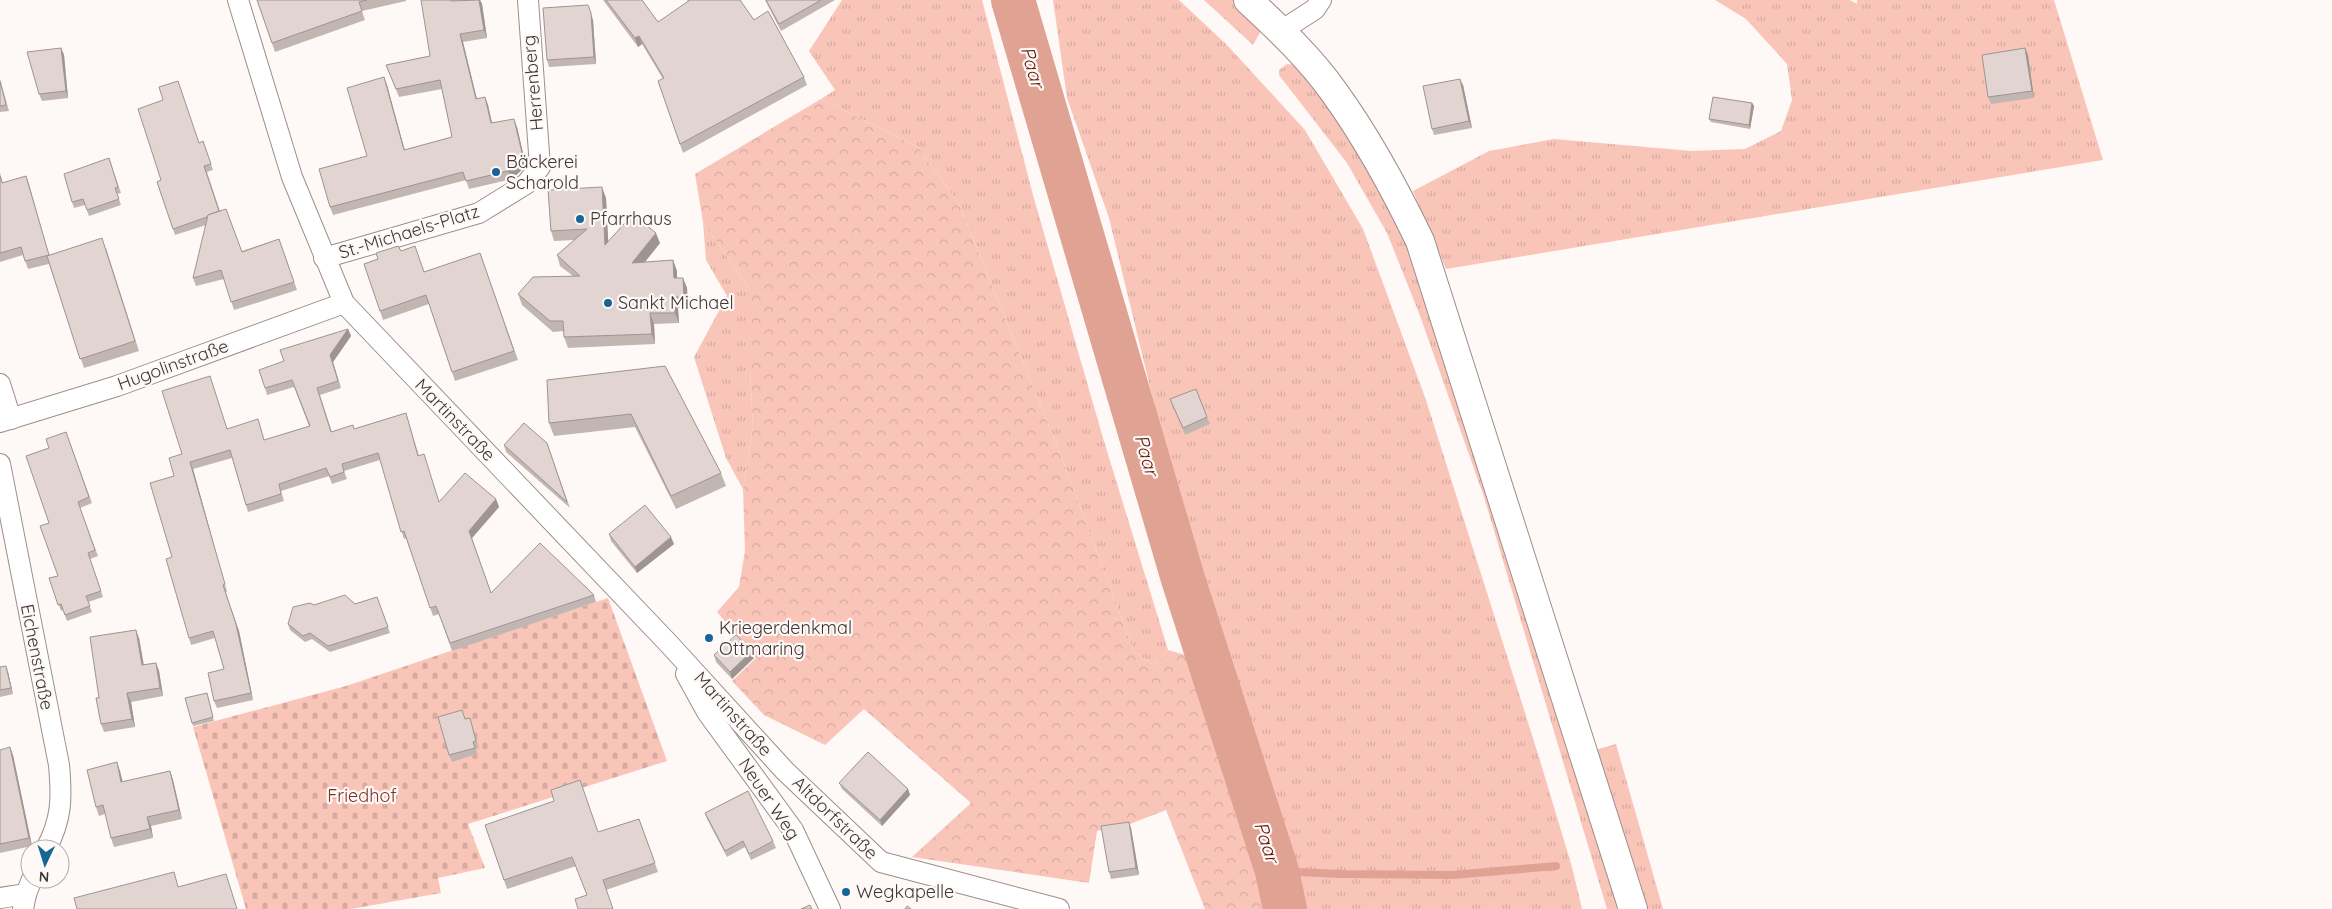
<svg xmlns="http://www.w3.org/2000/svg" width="2332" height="909" font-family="Quicksand,sans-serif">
  <defs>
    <pattern id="grass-tufts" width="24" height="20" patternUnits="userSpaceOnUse" patternTransform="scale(1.25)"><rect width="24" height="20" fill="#fac5b9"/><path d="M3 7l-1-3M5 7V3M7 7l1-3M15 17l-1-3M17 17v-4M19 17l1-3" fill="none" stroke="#d7aaa0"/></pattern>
    <pattern id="forest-crowns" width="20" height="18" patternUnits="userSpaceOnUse" patternTransform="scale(1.25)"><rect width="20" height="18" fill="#fac5b9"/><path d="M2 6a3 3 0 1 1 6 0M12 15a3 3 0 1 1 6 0" fill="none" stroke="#d7aaa0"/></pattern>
    <pattern id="cemetery-stones" width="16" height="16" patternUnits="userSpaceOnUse" patternTransform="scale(1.25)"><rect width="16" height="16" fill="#fac5b9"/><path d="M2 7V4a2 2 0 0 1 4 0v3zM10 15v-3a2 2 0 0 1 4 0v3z" fill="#d7aaa0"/></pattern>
  </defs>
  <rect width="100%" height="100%" fill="#fef8f7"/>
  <g fill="url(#grass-tufts)">
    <polygon points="842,0 982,0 1033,195 1103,438 1168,650 1154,665 1134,652 1063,461 959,204 918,147 821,99 835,90 809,51"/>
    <polygon points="1053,0 1179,0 1227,45 1305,130 1363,229 1426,400 1538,754 1572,867 1582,909 1300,909 1261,780 1220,631 1199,576 1168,461 1109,218 1067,98"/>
    <polygon points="1204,0 1233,0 1262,29 1253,45"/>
    <polygon points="1715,0 1850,0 1857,4 1857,0 2054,0 2103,160 1446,269 1413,191 1489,151 1554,139 1692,151 1745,149 1781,131 1792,100 1787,64 1746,19"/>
    <polygon points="1287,64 1297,65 1355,146 1401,227 1627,909 1607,909 1484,497 1419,313 1387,233 1347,163 1279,75 1279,70"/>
    <polygon points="703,222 750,290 750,371 753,426 743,489 726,458 694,357 727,296 706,260"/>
    <polygon points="1616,744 1663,909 1637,909 1588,752"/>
  </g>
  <polygon fill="url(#forest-crowns)" points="821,99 918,147 959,204 1063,461 1134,652 1154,665 1168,650 1210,662 1269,848 1284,909 1205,909 1166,810 1130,824 1097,831 1089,883 912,857 971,803 864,709 825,745 764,715 732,681 756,658 717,612 739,587 745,551 743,489 753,426 750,371 750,290 703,222 695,174"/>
  <polygon fill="url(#cemetery-stones)" points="608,598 667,761 468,824 485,868 438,878 441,893 351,909 246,909 193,727 346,686"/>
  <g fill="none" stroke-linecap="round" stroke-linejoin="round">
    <polyline stroke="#dfa293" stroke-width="8" points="1277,871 1341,874 1453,875 1556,866"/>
    <polyline stroke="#dfa293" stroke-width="44" points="1013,0 1183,579 1277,871 1285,909"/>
    <g stroke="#9c8e8b" stroke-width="22">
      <g id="minor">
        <polyline points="238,0 292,177 344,303 669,644 785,771 881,862 1059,909"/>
        <polyline points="1281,31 1315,9 1321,0"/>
        <polyline points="324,258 479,213 526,184 540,167 528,0"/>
        <polyline points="0,384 11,419"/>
        <polyline points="0,422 117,386 344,303"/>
        <path d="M0,464L59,765C62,798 62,819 46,849"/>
        <polyline points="686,674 707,712 793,830 830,909"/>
        <polyline points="0,898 26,894"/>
        <polyline points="23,909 26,894 32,879"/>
      </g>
    </g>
    <g stroke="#9c8e8b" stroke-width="30">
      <path id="secondary" d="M1248,0C1278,28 1310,58 1334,92C1368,139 1395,189 1420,241L1633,909"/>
    </g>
    <use href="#minor" stroke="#fff" stroke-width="20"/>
    <use href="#secondary" stroke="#fff" stroke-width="28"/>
  </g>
  <g fill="#c2b6b3">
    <polygon points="257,0 406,0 406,1 362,11 365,20 275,52"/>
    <polygon points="452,0 480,0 482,4 487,38 463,42 477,99 485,97 488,105 492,123 517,127 526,166 512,179 469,189 466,180 333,215 330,207 367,156 384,77 387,85 404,150 452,137 442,89 399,97 386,65 430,56"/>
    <polygon points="603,0 642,0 658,22 688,2 687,0 740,0 754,20 804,77 807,85 683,153 658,81 663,79 642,44 638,47"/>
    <polygon points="765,0 835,0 781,31"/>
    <polygon points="593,20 596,64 549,67 547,60"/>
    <polygon points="61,48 64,55 68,98 42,101 39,94"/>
    <polygon points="2025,48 2028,55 2034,98 1991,104 1988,97"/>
    <polygon points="0,79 9,111 0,112"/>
    <polygon points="1463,85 1472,128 1434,135 1432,129"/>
    <polygon points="1752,103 1754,106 1750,129 1711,122 1709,119"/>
    <polygon points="203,141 213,170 207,172 220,211 242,251 279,239 297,290 234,310 224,279 196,286 193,278 206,225 175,235 157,182 161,180 199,143"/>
    <polygon points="109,158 121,193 117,194 121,205 89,216 85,205 74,208 72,202"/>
    <polygon points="0,173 3,183 26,176 49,255 106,248 139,351 84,368 49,264 28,269 23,255 0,262"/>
    <polygon points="606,198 608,242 660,243 645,262 673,260 677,271 677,278 683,278 687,288 688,308 678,308 679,323 654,324 655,344 568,348 564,337 564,331 553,332 522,305 518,294 573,276 560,266 557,255 574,240 554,241 551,231"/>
    <polygon points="401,251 424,272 480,253 518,360 455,381 429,304 383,320 364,264"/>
    <polygon points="348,329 351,336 333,362 341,388 320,395 332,432 354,429 406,413 419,456 439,502 496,499 499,507 472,538 491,593 594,595 596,602 452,651 439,614 433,616 406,538 404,539 380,460 344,471 347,479 332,484 329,476 281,491 284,501 248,512 232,458 193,469 227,592 225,592 239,631 253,700 217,708 214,701 224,669 215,638 191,645 189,638 172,557 174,476 182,454 227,428 260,427 264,440 309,426 294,387 267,395 265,388"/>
    <polygon points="665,366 721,473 726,486 676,509 635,427 554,436 549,423"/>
    <polygon points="1173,406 1207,417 1210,424 1185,435"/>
    <polygon points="66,432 92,503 80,508 98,556 90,559 103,597 88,602 92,612 67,621 63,610 61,611 49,578 58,576 49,448"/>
    <polygon points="547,443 570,508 506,452 504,445"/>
    <polygon points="609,534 674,544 637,573 611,541"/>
    <polygon points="377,597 390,633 330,652 312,639 305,642 290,630 288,624 314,605 355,604"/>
    <polygon points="139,638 144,665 156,663 159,671 163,696 131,702 135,727 104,732 101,724 99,698"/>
    <polygon points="714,655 754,658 732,679 716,662"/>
    <polygon points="0,667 8,672 13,694 0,697"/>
    <polygon points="207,693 214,721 193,726 192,723"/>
    <polygon points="470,718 479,748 476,749 477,754 452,762 449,755 466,719"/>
    <polygon points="0,750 13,755 32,846 0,853"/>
    <polygon points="120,771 122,782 170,771 173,780 182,819 151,826 153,838 114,847 111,838 105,814 99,816 96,807"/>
    <polygon points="839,783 908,789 910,795 882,826 842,789"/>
    <polygon points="705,813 773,841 776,848 751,860 745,847 727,857 707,819"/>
    <polygon points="639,819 658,872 606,890 587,895 576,866 507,889 485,825 598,832"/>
    <polygon points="1131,828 1139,875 1111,879 1109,872"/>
  </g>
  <g fill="#9e9492">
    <polygon points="479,0 480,0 482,4 487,38 484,30"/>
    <polygon points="591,13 593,20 596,64 594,57"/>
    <polygon points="460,34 463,42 479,108 476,99"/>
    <polygon points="639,36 642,44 638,47 635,38"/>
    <polygon points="61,48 64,55 68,98 66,91"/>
    <polygon points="2025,48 2028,55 2034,98 2032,91"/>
    <polygon points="384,77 387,85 407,158 404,150"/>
    <polygon points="1460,79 1463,85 1472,128 1469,121"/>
    <polygon points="485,97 488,105 494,132 491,123"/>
    <polygon points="1752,103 1754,106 1750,129 1749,125"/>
    <polygon points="514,119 517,127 526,166 512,179 508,171"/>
    <polygon points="26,176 29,184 51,263 49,255"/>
    <polygon points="602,187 606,198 609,256 605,245"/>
    <polygon points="656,233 660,243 636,273 632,263"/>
    <polygon points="673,260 677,271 677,289 674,278"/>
    <polygon points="683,278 687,288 688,308 684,297"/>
    <polygon points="675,297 678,308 679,323 675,313"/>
    <polygon points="650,313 654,324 655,344 652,334"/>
    <polygon points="348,329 351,336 333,362 341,388 330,355"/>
    <polygon points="190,462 193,469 227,592 225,584"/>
    <polygon points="496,499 499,507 472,538 469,531"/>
    <polygon points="671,537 674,544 637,573 635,567"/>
    <polygon points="223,585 239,631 253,700 251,693"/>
    <polygon points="136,630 139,638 145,674 142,665"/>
    <polygon points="752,651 754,658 732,679 730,672"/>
    <polygon points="156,663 159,671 163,696 160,688"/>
    <polygon points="6,666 8,672 13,694 11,688"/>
    <polygon points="127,693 131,702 135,727 132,719"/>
    <polygon points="10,747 13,755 32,846 29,838"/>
    <polygon points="117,762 120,771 125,791 121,782"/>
    <polygon points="170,771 173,780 182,819 179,810"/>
    <polygon points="908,789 910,795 882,826 880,820"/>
    <polygon points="147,817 151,826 153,838 150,829"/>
    <polygon points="1129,822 1131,828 1139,875 1136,868"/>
  </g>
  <g fill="#e2d4d0" stroke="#9e9492">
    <polygon points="257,0 367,0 359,2 362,11 272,43"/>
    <polygon points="421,0 451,0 451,1 479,0 484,30 460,34 476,99 485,97 491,123 514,119 523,157 508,171 466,181 463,172 330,207 319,169 367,156 347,88 384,77 404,150 452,137 440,80 396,89 386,65 430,56"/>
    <polygon points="606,0 642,0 658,22 690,0 740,0 754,20 768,11 804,77 680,144 658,81 664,78 639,36 635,38"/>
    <polygon points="766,0 821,0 779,24"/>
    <polygon points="588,5 591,13 594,57 547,60 543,8"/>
    <polygon points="61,48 66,91 39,94 27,52"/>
    <polygon points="2025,48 2032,91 1988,97 1982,55"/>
    <polygon points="1460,79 1469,121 1432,129 1423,86"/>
    <polygon points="0,81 6,105 0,106"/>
    <polygon points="178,81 199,143 203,141 211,164 204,166 219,211 208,215 207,217 173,229 157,182 161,180 138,109 163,100 159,87"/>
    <polygon points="1713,97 1752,103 1749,125 1709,119"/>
    <polygon points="109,158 118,187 115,188 119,199 87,210 83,199 72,202 64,174"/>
    <polygon points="0,176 2,183 26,176 49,255 25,261 21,247 0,253"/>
    <polygon points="602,187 605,245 633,214 656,233 632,263 673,260 674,278 683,278 684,297 675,297 675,313 650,313 652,334 564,337 563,321 550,321 518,294 533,277 580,276 557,255 587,229 551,231 548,190"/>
    <polygon points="226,209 242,252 279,239 294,282 231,302 221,270 193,278 208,215"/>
    <polygon points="102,238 135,341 80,359 47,256"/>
    <polygon points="398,246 401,251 415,246 424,272 480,253 514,351 452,372 426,295 380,311 364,264 378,259 376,253"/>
    <polygon points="348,329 330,355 338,381 317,388 331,432 353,425 354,429 406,413 418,456 424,454 439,502 465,473 496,499 469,531 491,593 540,543 594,595 450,643 436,606 430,608 404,531 401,532 378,453 342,464 344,472 330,477 326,468 279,484 281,494 246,505 230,450 190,462 225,584 223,585 236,624 251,693 214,701 208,673 224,669 213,631 189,638 166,559 172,557 150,483 174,476 169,458 182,454 162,391 210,376 227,429 258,419 264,440 310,426 292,380 265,388 259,370 284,361 280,350"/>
    <polygon points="665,366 721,473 671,496 631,414 549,423 547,380"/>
    <polygon points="1196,389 1207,417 1183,428 1170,399"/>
    <polygon points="524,423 547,443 567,502 504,445"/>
    <polygon points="66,432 89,497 78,502 95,550 88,553 101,591 86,596 90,606 65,615 61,604 58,605 49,578 58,576 40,526 49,523 26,456 49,448 46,439"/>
    <polygon points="645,505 671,537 635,567 609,534"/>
    <polygon points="345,595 355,604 377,597 388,627 328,646 310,633 303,636 288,624 293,607 310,603 314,605"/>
    <polygon points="136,630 142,665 156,663 160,688 127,693 132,719 101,724 96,698 99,698 90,637"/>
    <polygon points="736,635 752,651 730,672 714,655"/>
    <polygon points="6,666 11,688 0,690 0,667"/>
    <polygon points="207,693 213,717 192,723 185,698"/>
    <polygon points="462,710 465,719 470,718 476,741 473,742 475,748 449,755 438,717"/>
    <polygon points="10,747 29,838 0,844 0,750"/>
    <polygon points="868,752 908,789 880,820 839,783"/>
    <polygon points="117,762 121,782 170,771 179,810 147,817 150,829 111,838 103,805 96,807 87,770"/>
    <polygon points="580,780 598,832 639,819 655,863 603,880 613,909 578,909 575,899 587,895 572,857 504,880 485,825 554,801 551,790"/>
    <polygon points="748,791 773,841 749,854 743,841 725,851 705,813"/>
    <polygon points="1129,822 1136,868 1109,872 1101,826"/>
    <polygon points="174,872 178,887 226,874 237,909 77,909 74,898"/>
    <polygon points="810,905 812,909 801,909"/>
    <polygon points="907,906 911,909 905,909"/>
  </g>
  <g fill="#176597" stroke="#fef8f7" stroke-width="2">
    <circle cx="496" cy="172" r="5"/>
    <circle cx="580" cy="219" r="5"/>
    <circle cx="608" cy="303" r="5"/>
    <circle cx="709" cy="638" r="5"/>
    <circle cx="846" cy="892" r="5"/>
  </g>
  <g text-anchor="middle" stroke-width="4.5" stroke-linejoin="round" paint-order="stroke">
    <g font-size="18" fill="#3d3736" stroke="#fef8f7">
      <text transform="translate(533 83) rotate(-95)" y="6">Herrenberg</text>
      <text transform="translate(409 232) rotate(-17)" y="6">St.-Michaels-Platz</text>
      <text transform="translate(173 365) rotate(-20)" y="6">Hugolinstraße</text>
      <text transform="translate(455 420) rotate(46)" y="6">Martinstraße</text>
      <text transform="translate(37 657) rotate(79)" y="6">Eichenstraße</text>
      <text transform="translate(733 714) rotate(48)" y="6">Martinstraße</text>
      <text transform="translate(769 799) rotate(56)" y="6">Neuer Weg</text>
      <text transform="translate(835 818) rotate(44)" y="6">Altdorfstraße</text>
    </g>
    <g font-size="18" fill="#3d3736" stroke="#fef8f7" text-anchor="start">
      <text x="506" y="168">Bäckerei<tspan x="506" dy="21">Scharold</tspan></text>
      <text x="590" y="225">Pfarrhaus</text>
      <text x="618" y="309">Sankt Michael</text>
      <text x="719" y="634">Kriegerdenkmal<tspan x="719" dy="21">Ottmaring</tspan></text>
      <text x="856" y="898">Wegkapelle</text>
    </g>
    <g font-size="18" fill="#7c3223" stroke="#fef8f7">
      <text x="362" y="802">Friedhof</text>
    </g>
    <g font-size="19" font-style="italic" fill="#61190a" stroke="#fef8f7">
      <text transform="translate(1033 67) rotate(74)" y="7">Paar</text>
      <text transform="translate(1147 455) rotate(74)" y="7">Paar</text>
      <text transform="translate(1267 842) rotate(72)" y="7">Paar</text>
    </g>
  </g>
  <g transform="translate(45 864) rotate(184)"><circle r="24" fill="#fef8f7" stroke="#b1abaa"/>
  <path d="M0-4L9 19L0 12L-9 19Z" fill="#176597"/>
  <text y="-8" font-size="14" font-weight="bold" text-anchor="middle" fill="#3d3736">N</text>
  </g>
</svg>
